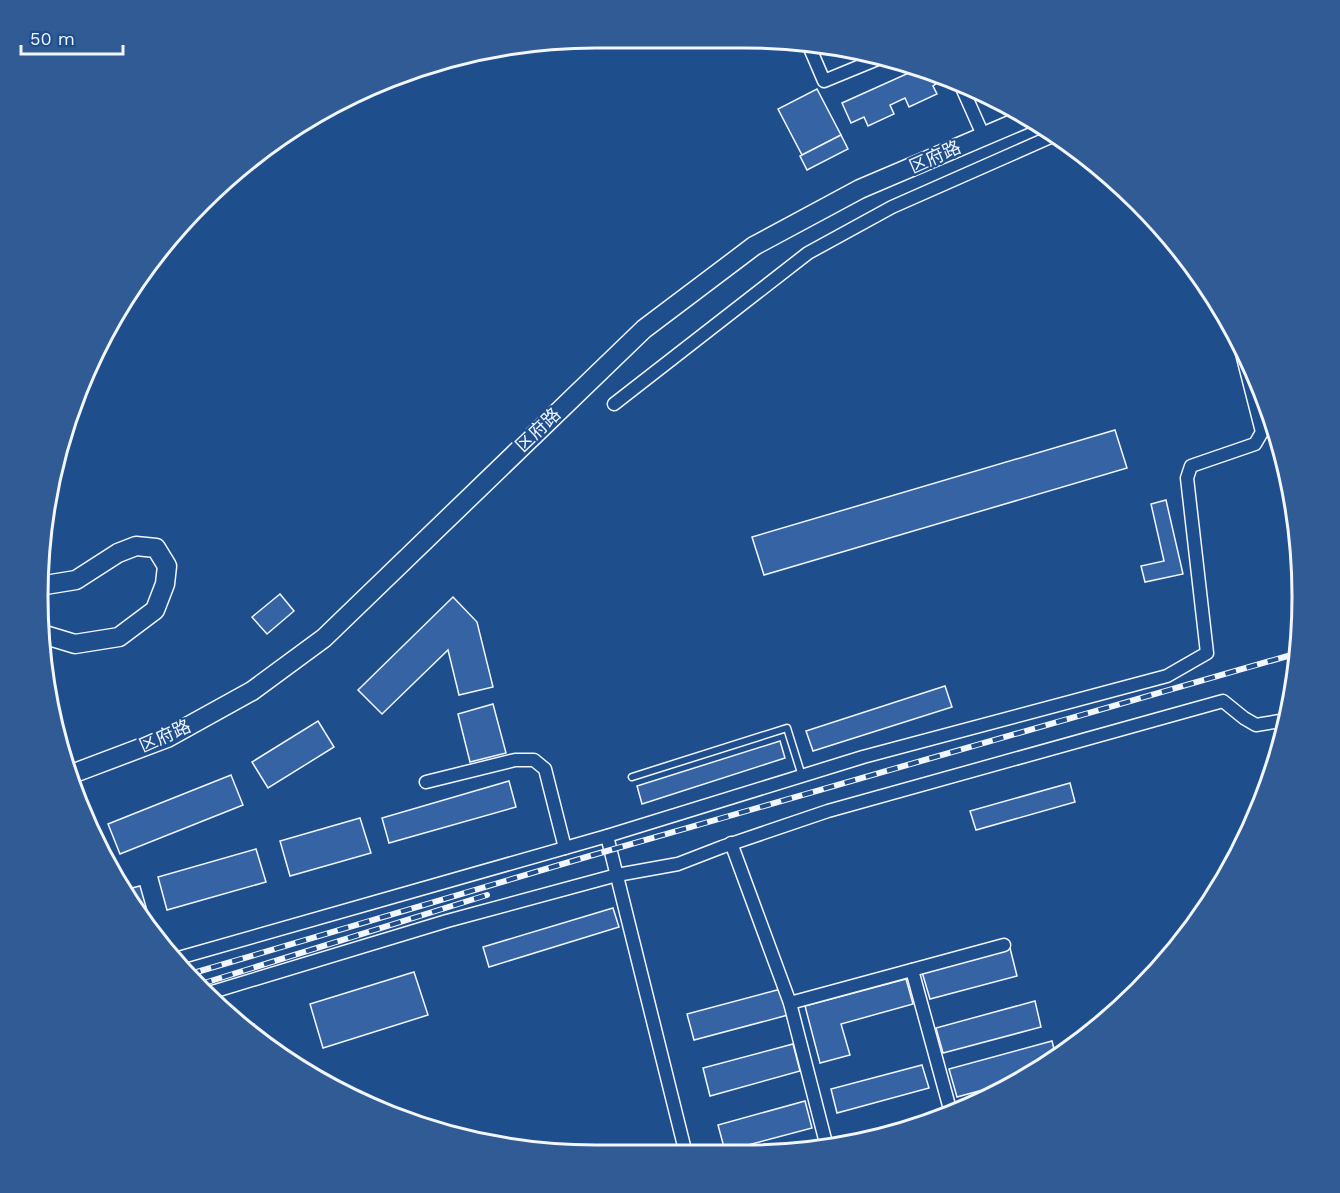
<svg xmlns="http://www.w3.org/2000/svg" width="1340" height="1193" font-family="'Work Sans','Noto Sans SC',sans-serif">
  <rect width="100%" height="100%" fill="#1f4e8c"/>
  <g fill="#3563a3" stroke="#f2f6ff" stroke-width="1.5">
    <polygon points="913,71 940,81 933,86 937,94 909,107 905,98 890,105 894,114 868,126 864,117 851,123 842,103"/>
    <polygon points="817,89 841,135 802,155 778,109"/>
    <polygon points="841,135 848,149 807,170 800,156"/>
    <polygon points="1115,430 1127,468 764,575 752,537"/>
    <polygon points="1166,500 1183,574 1145,582 1141,566 1164,561 1151,504"/>
    <polygon points="280,594 294,611 267,634 252,617"/>
    <polygon points="453,597 477,622 493,687 459,695 448,650 382,714 358,690"/>
    <polygon points="945,686 952,707 813,751 806,731"/>
    <polygon points="493,704 506,753 470,762 458,714"/>
    <polygon points="318,721 334,747 268,788 252,762"/>
    <polygon points="780,741 785,758 642,804 637,786"/>
    <polygon points="231,775 243,805 120,854 108,824"/>
    <polygon points="509,781 516,807 389,843 382,818"/>
    <polygon points="1070,783 1075,802 976,830 970,811"/>
    <polygon points="360,818 371,853 290,876 280,841"/>
    <polygon points="256,849 266,882 167,910 158,877"/>
    <polygon points="140,886 148,914 140,916 124,890"/>
    <polygon points="613,908 619,927 489,967 483,947"/>
    <polygon points="1010,948 1017,976 930,999 922,972"/>
    <polygon points="414,972 428,1015 323,1048 310,1004"/>
    <polygon points="906,979 913,1004 841,1024 850,1055 820,1063 805,1006"/>
    <polygon points="781,989 788,1015 694,1040 687,1014"/>
    <polygon points="1035,1001 1041,1027 943,1053 936,1028"/>
    <polygon points="254,1024 259,1041 243,1027"/>
    <polygon points="1052,1041 1056,1057 1019,1080 957,1097 949,1069"/>
    <polygon points="793,1044 800,1071 710,1096 703,1068"/>
    <polygon points="922,1065 929,1088 837,1113 831,1089"/>
    <polygon points="805,1101 812,1128 725,1151 718,1125"/>
    <polygon points="938,1118 888,1137 848,1143 847,1142"/>
  </g>
  <g fill="none" stroke-linecap="round" stroke-linejoin="round">
    <g stroke="#f2f6ff" stroke-width="9">
      <g id="service">
        <polyline points="1260,422 1272,421"/>
        <polyline points="632,777 787,728 802,776"/>
      </g>
    </g>
    <g stroke="#f2f6ff" stroke-width="15">
      <g id="minor">
        <polyline points="809,46 824,81 880,58"/>
        <polyline points="963,90 983,135"/>
        <polyline points="614,404 808,253 892,207 1055,135"/>
        <polyline points="426,782 515,760 534,760 545,769 565,848"/>
        <polyline points="607,836 686,1154"/>
        <polyline points="731,843 790,1003 827,1147"/>
        <polyline points="175,959 607,836 863,757 1167,676 1207,653 1187,478 1191,466 1255,444 1262,432 1238,338"/>
        <polyline points="912,970 951,1113"/>
        <polyline points="209,993 447,921 617,875 678,864 722,847 828,811 1223,701 1244,718 1256,725 1286,720"/>
        <polyline points="790,1003 1004,945"/>
      </g>
    </g>
    <g stroke="#f2f6ff" stroke-width="21">
      <g id="secondary">
        <polyline points="39,586 76,580 118,553 136,546 156,548 167,566 165,584 155,610 119,637 75,644 42,634"/>
        <polyline points="69,775 167,738 252,691 324,638 644,329 754,246 860,189 1029,117"/>
      </g>
    </g>
    <use href="#service" stroke="#1f4e8c" stroke-width="6"/>
    <use href="#minor" stroke="#1f4e8c" stroke-width="12"/>
    <use href="#secondary" stroke="#1f4e8c" stroke-width="18"/>
    <g stroke="#f2f6ff" stroke-width="6">
      <g id="rail">
        <polyline points="190,974 593,855 1298,653"/>
        <polyline points="201,984 487,895"/>
      </g>
    </g>
    <use href="#rail" stroke="#1f4e8c" stroke-width="4" stroke-dasharray="11" stroke-linecap="butt"/>
  </g>
  <g text-anchor="middle" stroke-width="4.5" stroke-linejoin="round" paint-order="stroke">
    <g font-size="18" fill="#f2f6ff" stroke="#1f4e8c">
      <text transform="translate(935 157) rotate(-24)" y="6">区府路</text>
      <text transform="translate(538 430) rotate(-44)" y="6">区府路</text>
      <text transform="translate(165 736) rotate(-24)" y="6">区府路</text>
    </g>
  </g>
  <path d="M0 0H1340V1193H0ZM596 48H744A548 548 0 0 1 1292 596V597A548 548 0 0 1 744 1145H596A548 548 0 0 1 48 597V596A548 548 0 0 1 596 48Z" fill="#305b95" fill-rule="evenodd"/>
  <path fill="none" stroke="#f2f6ff" stroke-width="3" d="M596 48H744A548 548 0 0 1 1292 596V597A548 548 0 0 1 744 1145H596A548 548 0 0 1 48 597V596A548 548 0 0 1 596 48Z"/>
  <path d="M21 45v9h102v-9" fill="none" stroke="#f2f6ff" stroke-width="3"/>
  <text x="30" y="45" font-size="18" fill="#f2f6ff" stroke="#1f4e8c" stroke-width="4.5" paint-order="stroke">50 m</text>
</svg>
